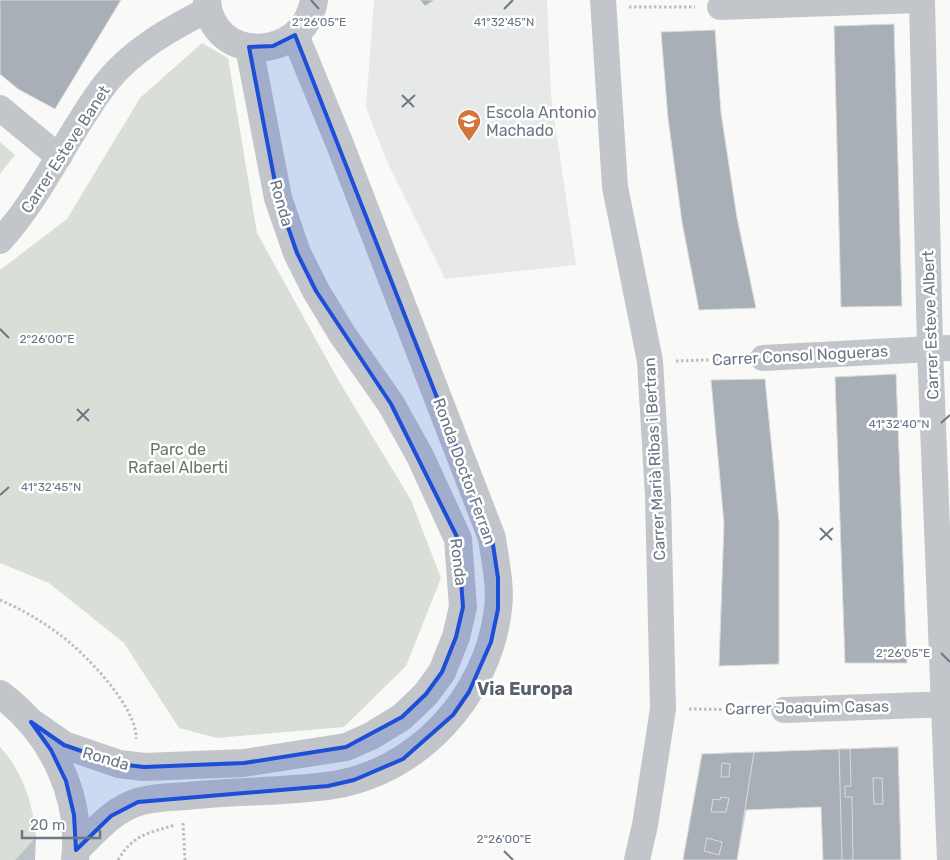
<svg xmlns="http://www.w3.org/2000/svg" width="950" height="860" font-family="Rubik,sans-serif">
  <rect width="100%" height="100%" fill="#f9faf8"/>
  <polygon fill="#e7e9e8" points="374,0 547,0 551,96 576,265 445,279 385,157 366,107"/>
  <g fill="#d9ded7">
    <polygon points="202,43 228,58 257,233 340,383 411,500 441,578 406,666 344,727 217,738 179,728 124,643 49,583 0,563 0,270 67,219 140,98"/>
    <polygon points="0,142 15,155 0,174"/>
    <path d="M0,747C23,772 33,804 36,837L15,860H0Z"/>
  </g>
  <polygon fill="#bbc3c9" points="36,837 35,860 15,860"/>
  <g fill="#a9afb6" stroke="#dbdcda">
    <polygon points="0,0 121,0 55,109 18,89 0,74"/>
    <polygon points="420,0 434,0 425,6"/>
    <polygon points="894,24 902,306 841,307 834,26"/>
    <polygon points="715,30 721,113 737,218 756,308 699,310 682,222 668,118 661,32"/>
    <polygon points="896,374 907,663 845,663 835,377"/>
    <polygon points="765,379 779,522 779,664 719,666 724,524 711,380"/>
    <polygon points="891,747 895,860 853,860 852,797 845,797 845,786 851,786 850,749"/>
    <polygon points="891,747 898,747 901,860 895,860"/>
    <polygon points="898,747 901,860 823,860 821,807 746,810 737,860 683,860 702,754"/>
    <polygon points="839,749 850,749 851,786 845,786 845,797 852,797 853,860 842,860"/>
    <polygon points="754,752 737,860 683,860 702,754"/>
    <polygon points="722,763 730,764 729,777 721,777"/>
    <polygon points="873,778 882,778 883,804 874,804"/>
    <polygon points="721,797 729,798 726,812 711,812 713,799 720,800"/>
    <polygon points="707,838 722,842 719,855 704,851"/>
  </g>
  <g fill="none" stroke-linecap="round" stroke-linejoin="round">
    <g stroke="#bcbec1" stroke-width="3" stroke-dasharray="2.5 2.5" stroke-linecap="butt">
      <polyline points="629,7 695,7"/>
      <polyline points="676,361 737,359"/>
      <path d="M0,600C21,609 42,621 60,635C85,653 138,708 136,739"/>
      <polyline points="689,709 760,710"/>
      <polyline points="183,823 185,860"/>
      <path d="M118,860C132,836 147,833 172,826V824"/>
    </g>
    <g stroke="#c2c5c9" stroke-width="26">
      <polyline points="603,0 615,187 650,361 658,496 663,709 645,825 637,860"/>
      <polyline points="922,0 930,349 950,860"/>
      <polyline points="720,7 919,0"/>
      <polyline points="0,108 59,157"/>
      <path d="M0,241C43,194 67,134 106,83C132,50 170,29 207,10"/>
      <polyline points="763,358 950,348"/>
      <polyline points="784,710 950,704"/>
    </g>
    <g stroke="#c2c5c9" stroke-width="28">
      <path d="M207,0C211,64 304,63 314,0"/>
      <path d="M0,694C51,732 83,796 75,860"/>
      <polyline points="31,722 64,745 119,764 144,767 244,763 346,747 371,736 402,717 426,694 442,672 456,637 463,607 458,539 420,456 391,404 342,334 316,291 297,253 278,198 249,47"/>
      <path d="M76,850C95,832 112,810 138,802C154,797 171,797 187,796C233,791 280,792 327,786C416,775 488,697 498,609C501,585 495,561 492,538L339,142L295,35"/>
    </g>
  </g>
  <path fill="#1d4ed8" fill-opacity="0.2" stroke="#1d4ed8" stroke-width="4" stroke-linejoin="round" d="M295,35L492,538L498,578V609L491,642L469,692L453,715L403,759L354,780L328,786L138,802L111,816L76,850L74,815L66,781L51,750L31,722L64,745L119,764L144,767L244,763L346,747L402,717L426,694L442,672L456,637L463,607L458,539L391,404L316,291L297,253L278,198L249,47L273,46Z"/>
  <path fill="none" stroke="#6c7786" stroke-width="2" d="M311,0L319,9M504,9L513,0M402,95L414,107M402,107L415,95M0,329L9,338M77,409L89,421M77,421L89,409M941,423L950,415M0,495L9,487M820,528L832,540M820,540L833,528M941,653L950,662M504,851L513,860"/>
  <defs>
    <g id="school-pin" transform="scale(1.25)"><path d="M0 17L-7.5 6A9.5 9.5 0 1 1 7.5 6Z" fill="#d3763e" stroke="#fff"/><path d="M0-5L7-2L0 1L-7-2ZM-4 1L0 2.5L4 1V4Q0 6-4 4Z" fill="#fff"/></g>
  </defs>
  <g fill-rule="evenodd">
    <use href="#school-pin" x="469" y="121"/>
  </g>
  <g text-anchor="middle" stroke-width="5" stroke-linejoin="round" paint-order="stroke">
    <g font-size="16" fill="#6c7786" stroke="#fff" text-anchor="start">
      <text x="486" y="118">Escola Antonio<tspan x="486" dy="18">Machado</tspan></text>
    </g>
    <g font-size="16" fill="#6c7786" stroke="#fff">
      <text transform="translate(65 149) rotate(-57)" y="6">Carrer Esteve Banet</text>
      <text transform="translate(282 203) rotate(74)" y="6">Ronda</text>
      <text transform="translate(930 325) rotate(-92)" y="6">Carrer Esteve Albert</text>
      <text transform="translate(800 355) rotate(-3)" y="6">Carrer Consol Nogueras</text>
      <text transform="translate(654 459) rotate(-93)" y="6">Carrer Marià Ribas i Bertran</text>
      <text transform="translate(465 471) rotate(70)" y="6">Ronda Doctor Ferran</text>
      <text transform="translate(459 562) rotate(83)" y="6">Ronda</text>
      <text transform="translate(807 707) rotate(-1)" y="6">Carrer Joaquim Casas</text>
      <text transform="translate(106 758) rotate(16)" y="6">Ronda</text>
    </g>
    <g font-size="16" fill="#667966" stroke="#fff">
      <text x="178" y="455">Parc de<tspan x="178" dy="18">Rafael Alberti</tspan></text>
    </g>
    <g font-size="18" font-weight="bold" fill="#59616c" stroke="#fff">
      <text x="525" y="695">Via Europa</text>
    </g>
  </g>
  <g font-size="12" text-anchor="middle" fill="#6c7786" stroke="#fff" stroke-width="5" stroke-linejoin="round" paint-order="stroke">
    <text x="504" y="26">41°32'45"N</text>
    <text x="319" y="26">2°26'05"E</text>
    <text x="47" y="343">2°26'00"E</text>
    <text x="899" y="428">41°32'40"N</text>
    <text x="51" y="491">41°32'45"N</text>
    <text x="903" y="657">2°26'05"E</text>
    <text x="504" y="843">2°26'00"E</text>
  </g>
  <path d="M22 830v8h78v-8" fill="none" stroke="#6c7786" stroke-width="2.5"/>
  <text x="30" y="830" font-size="15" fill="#6c7786" stroke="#ffffff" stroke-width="4" paint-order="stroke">20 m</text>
</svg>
